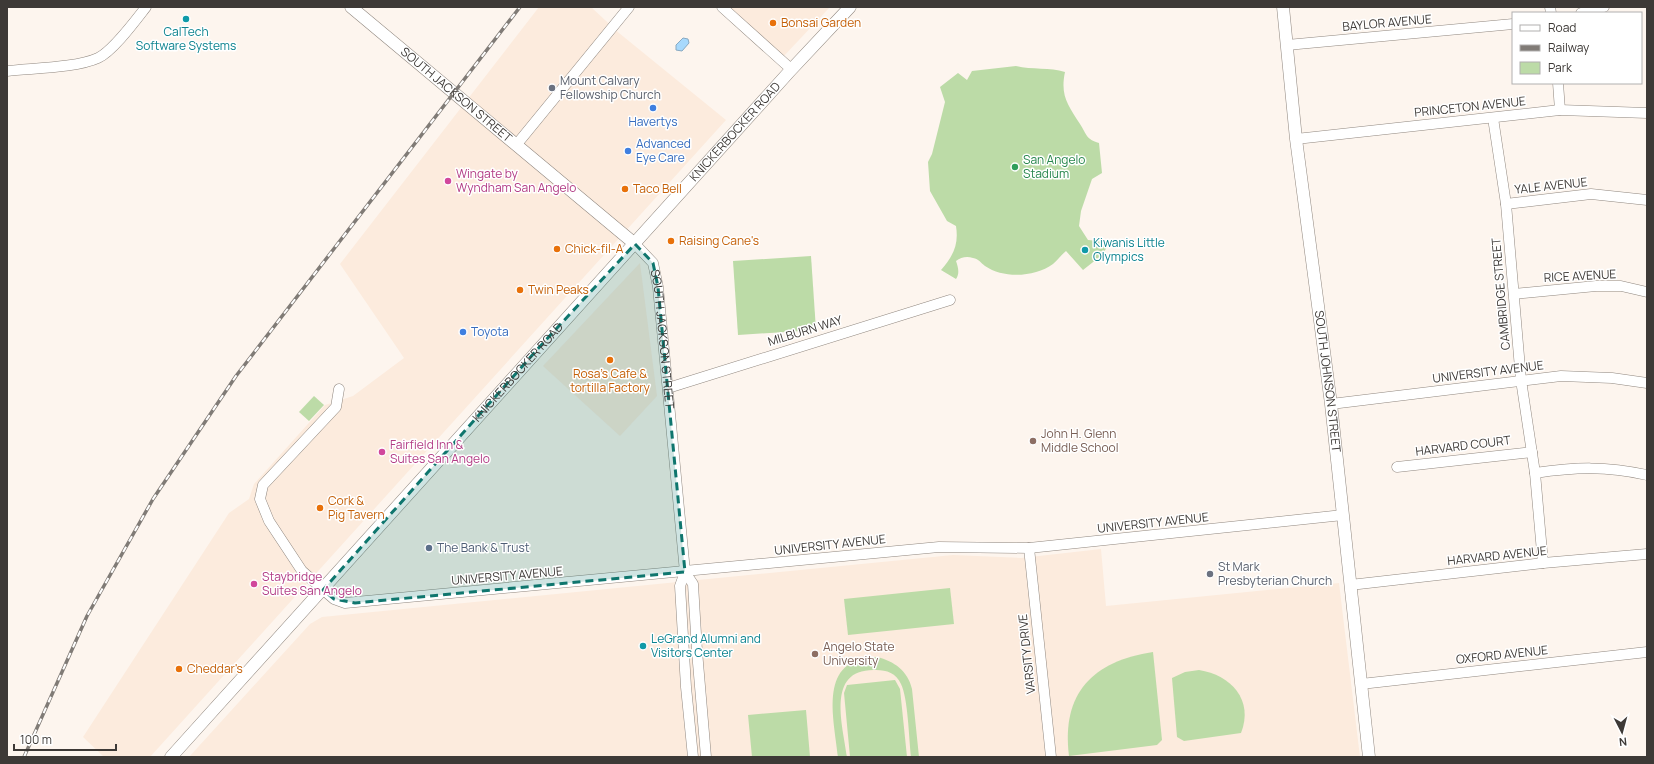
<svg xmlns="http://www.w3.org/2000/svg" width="1654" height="764" font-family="Manrope,sans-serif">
  <rect width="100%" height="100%" fill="#fdf5ee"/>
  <g fill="#fcebdd">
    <polygon points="539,7 591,7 619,33 726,120 150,757 104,757 83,737 229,513 249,499 254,484 325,405 353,396 404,358 340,264"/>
    <polygon points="728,7 830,7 783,57"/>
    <polygon points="640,263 657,396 620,436 543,366"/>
    <polygon points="1101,549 1106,606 1339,583 1360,757 189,757 310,624 322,617 953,555 1021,558"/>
  </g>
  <g fill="#bcdba7">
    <path d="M1016,66C1032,70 1050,67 1065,72C1060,96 1068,105 1080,124C1087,135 1086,139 1099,143L1102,173L1092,179L1081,211L1079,226L1088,240L1099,241L1107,247L1102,255L1083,270L1066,251C1061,255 1058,260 1053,264C1035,277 1004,279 985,266C981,263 979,259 973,258C967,256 961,257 956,261C958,267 960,273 956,279L941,270C953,256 959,245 956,226L947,221L930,191L928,162L932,154L945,102L940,87L958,73L967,80L972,71Z"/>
    <polygon points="811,256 816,330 738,335 733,261"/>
    <polygon points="314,396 324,405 309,421 299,412"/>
    <polygon points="950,588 954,624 848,635 844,599"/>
    <path d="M1153,652L1162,740L1157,745L1069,756C1061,693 1093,661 1153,652Z"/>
    <path d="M877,657C894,661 908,671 912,689L919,757H911C909,739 908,698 901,684C896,673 887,670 876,670C825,668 843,725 847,757H838C834,717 817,658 877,657Z"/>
    <path d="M1199,670C1231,675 1254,700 1241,733L1184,741L1177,737L1172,678L1185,672Z"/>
    <polygon points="895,680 900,689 907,757 850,757 844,693 847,685"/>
    <polygon points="806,710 810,757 752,757 748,715"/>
  </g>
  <polygon fill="#a8d9fc" stroke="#88a9c1" points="683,38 688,39 689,43 682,51 676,50 676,45"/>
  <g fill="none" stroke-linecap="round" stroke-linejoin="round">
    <g stroke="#90877f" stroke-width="11">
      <g id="minor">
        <polyline points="722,7 791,69"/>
        <polyline points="1550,7 1551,13"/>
        <polyline points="1581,13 1604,7"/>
        <polyline points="1287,45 1513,24"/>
        <path d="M7,71C32,68 76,68 98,58C113,51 135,21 146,7"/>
        <polyline points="1558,83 1560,110"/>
        <polyline points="1493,118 1506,204 1521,380 1535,473 1543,563"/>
        <polyline points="1296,139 1560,110 1647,113"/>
        <polyline points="517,144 629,7"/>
        <polyline points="1506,204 1591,194 1647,200"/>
        <path id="s1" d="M635,244L653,263L658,287L685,572L680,586L686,687L693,757"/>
        <polyline points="1514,294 1596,286 1621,286 1647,292"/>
        <polyline points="668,388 950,300"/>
        <polyline points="339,389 336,407 263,485 260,499 269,521 302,571 334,599 345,603 939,547 1029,548 1343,515"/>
        <polyline points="1331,404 1561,376 1612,378 1647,383"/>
        <polyline points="1397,467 1532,452"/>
        <path d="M1535,473C1576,467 1606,466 1647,475"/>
        <polyline points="1029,548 1051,757"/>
        <polyline points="685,572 693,584 697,651 706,757"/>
        <polyline points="1350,585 1543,563 1647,554"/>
        <polyline points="1361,684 1647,652"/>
      </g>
    </g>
    <g stroke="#90877f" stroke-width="13">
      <g id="major">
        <path id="s2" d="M351,7L635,244"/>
        <path id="s3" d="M1283,7L1296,139L1331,404L1369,757"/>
        <path id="s4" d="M171,757L789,72L850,7"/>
      </g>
    </g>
    <use href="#minor" stroke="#fff" stroke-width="10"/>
    <use href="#major" stroke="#fff" stroke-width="12"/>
    <g stroke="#807b76" stroke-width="3.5">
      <polyline id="rail" points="24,757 87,616 153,499 236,376 520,7"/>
    </g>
    <use href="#rail" stroke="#fff" stroke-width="2" stroke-dasharray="6" stroke-linecap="butt"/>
  </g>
  <path fill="#0f766e" fill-opacity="0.2" stroke="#0f766e" stroke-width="3" stroke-dasharray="8 5" stroke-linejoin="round" d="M635,244L653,263L658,287L685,572L355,603L334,599L323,590L544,342Z"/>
  <g fill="#0f9aa8" stroke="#fff" stroke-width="1.5">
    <circle cx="186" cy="19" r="4"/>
    <circle cx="1085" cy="250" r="4"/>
    <circle cx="643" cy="646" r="4"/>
  </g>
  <g fill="#e8710a" stroke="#fff" stroke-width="1.5">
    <circle cx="773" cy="23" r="4"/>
    <circle cx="625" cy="189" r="4"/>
    <circle cx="671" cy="241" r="4"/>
    <circle cx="557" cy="249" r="4"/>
    <circle cx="520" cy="290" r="4"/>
    <circle cx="610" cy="360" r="4"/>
    <circle cx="320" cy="508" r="4"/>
    <circle cx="179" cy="669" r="4"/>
  </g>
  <g fill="#6b7280" stroke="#fff" stroke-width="1.5">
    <circle cx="552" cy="88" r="4"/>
    <circle cx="1210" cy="574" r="4"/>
  </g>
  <g fill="#3f7fe0" stroke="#fff" stroke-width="1.5">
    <circle cx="653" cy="108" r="4"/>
    <circle cx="628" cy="151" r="4"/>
    <circle cx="463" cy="332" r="4"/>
  </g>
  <circle fill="#2e9e5b" stroke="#fff" stroke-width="1.5" cx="1015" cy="167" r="4"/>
  <g fill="#d1479c" stroke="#fff" stroke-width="1.5">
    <circle cx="448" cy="181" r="4"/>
    <circle cx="382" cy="452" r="4"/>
    <circle cx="254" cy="584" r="4"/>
  </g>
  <g fill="#8d6e63" stroke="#fff" stroke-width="1.5">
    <circle cx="1033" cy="441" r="4"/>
    <circle cx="815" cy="654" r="4"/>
  </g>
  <circle fill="#5c6f8a" stroke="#fff" stroke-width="1.5" cx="429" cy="548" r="4"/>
  <g text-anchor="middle" stroke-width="3" stroke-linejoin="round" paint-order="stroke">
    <g font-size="12" fill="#c56008" stroke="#fff" text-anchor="start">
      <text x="781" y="27">Bonsai Garden</text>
      <text x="633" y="193">Taco Bell</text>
      <text x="679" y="245">Raising Cane's</text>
      <text x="565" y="253">Chick-fil-A</text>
      <text x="528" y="294">Twin Peaks</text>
      <text x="610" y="378" text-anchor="middle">Rosa's Cafe &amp;<tspan x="610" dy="14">tortilla Factory</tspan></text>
      <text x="328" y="505">Cork &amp;<tspan x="328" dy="14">Pig Tavern</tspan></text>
      <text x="187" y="673">Cheddar's</text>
    </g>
    <g font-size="12" fill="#3d3936" stroke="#fff">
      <text transform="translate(1387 23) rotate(-5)" y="4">BAYLOR AVENUE</text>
      <text dy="4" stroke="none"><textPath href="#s2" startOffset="137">SOUTH JACKSON STREET</textPath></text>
      <text transform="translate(1470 107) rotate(-6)" y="4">PRINCETON AVENUE</text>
      <text dy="4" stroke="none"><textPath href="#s4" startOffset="842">KNICKERBOCKER ROAD</textPath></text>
      <text transform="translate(1551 186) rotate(-6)" y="4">YALE AVENUE</text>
      <text transform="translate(1580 276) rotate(-3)" y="4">RICE AVENUE</text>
      <text transform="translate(1501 294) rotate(-95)" y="4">CAMBRIDGE STREET</text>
      <text transform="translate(805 331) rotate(-17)" y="4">MILBURN WAY</text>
      <text dy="4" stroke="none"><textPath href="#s1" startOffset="103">SOUTH JACKSON STREET</textPath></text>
      <text transform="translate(1488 372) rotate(-7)" y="4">UNIVERSITY AVENUE</text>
      <text dy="4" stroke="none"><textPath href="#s4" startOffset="518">KNICKERBOCKER ROAD</textPath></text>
      <text dy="4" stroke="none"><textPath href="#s3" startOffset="377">SOUTH JOHNSON STREET</textPath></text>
      <text transform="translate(1463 446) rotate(-7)" y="4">HARVARD COURT</text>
      <text transform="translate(1153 523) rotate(-6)" y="4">UNIVERSITY AVENUE</text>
      <text transform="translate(830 545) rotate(-6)" y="4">UNIVERSITY AVENUE</text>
      <text transform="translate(1497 556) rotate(-6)" y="4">HARVARD AVENUE</text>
      <text transform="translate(507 576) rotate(-5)" y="4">UNIVERSITY AVENUE</text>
      <text transform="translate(1027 654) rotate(-96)" y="4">VARSITY DRIVE</text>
      <text transform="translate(1502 655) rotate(-6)" y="4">OXFORD AVENUE</text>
    </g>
    <g font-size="12" fill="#0d838f" stroke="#fff" text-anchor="start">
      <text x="186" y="36" text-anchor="middle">CalTech<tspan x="186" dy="14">Software Systems</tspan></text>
      <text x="1093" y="247">Kiwanis Little<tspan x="1093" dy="14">Olympics</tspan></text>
      <text x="651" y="643">LeGrand Alumni and<tspan x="651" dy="14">Visitors Center</tspan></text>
    </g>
    <g font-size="12" fill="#5b616d" stroke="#fff" text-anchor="start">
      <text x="560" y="85">Mount Calvary<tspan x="560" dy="14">Fellowship Church</tspan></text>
      <text x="1218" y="571">St Mark<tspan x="1218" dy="14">Presbyterian Church</tspan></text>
    </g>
    <g font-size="12" fill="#366cbe" stroke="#fff" text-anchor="start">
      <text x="653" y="126" text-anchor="middle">Havertys</text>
      <text x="636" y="148">Advanced<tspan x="636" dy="14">Eye Care</tspan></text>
      <text x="471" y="336">Toyota</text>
    </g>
    <g font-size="12" fill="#27864d" stroke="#fff" text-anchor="start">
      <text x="1023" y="164">San Angelo<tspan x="1023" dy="14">Stadium</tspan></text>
    </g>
    <g font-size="12" fill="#b23c85" stroke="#fff" text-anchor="start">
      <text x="456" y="178">Wingate by<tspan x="456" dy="14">Wyndham San Angelo</tspan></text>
      <text x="390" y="449">Fairfield Inn &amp;<tspan x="390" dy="14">Suites San Angelo</tspan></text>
      <text x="262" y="581">Staybridge<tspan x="262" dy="14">Suites San Angelo</tspan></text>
    </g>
    <g font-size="12" fill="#785e54" stroke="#fff" text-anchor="start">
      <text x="1041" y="438">John H. Glenn<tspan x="1041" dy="14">Middle School</tspan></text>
      <text x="823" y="651">Angelo State<tspan x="823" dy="14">University</tspan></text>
    </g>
    <g font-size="12" fill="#4e5e75" stroke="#fff" text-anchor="start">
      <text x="437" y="552">The Bank &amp; Trust</text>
    </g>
  </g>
  <rect width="1654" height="764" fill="none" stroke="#3d3936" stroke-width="16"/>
  <rect x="1512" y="12" width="130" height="72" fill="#ffffff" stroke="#b1b0af"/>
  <rect x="1520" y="25" width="20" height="6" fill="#ffffff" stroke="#b1b0af"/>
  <text x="1548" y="32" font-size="12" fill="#3d3936">Road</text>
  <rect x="1520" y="45" width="20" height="6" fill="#807b76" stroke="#b1b0af"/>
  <text x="1548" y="52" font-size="12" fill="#3d3936">Railway</text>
  <rect x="1520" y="62" width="20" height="12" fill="#bcdba7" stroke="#b1b0af"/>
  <text x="1548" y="72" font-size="12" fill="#3d3936">Park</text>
  <g transform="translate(1622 732) rotate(174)" stroke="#ffffff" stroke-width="3" paint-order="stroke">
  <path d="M0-3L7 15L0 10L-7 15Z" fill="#3d3936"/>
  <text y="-6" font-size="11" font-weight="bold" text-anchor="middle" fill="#3d3936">N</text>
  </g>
  <path d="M14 744v6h102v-6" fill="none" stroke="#3d3936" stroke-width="2"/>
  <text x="20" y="744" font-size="12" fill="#3d3936" stroke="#ffffff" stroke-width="3" paint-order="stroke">100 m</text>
</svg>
